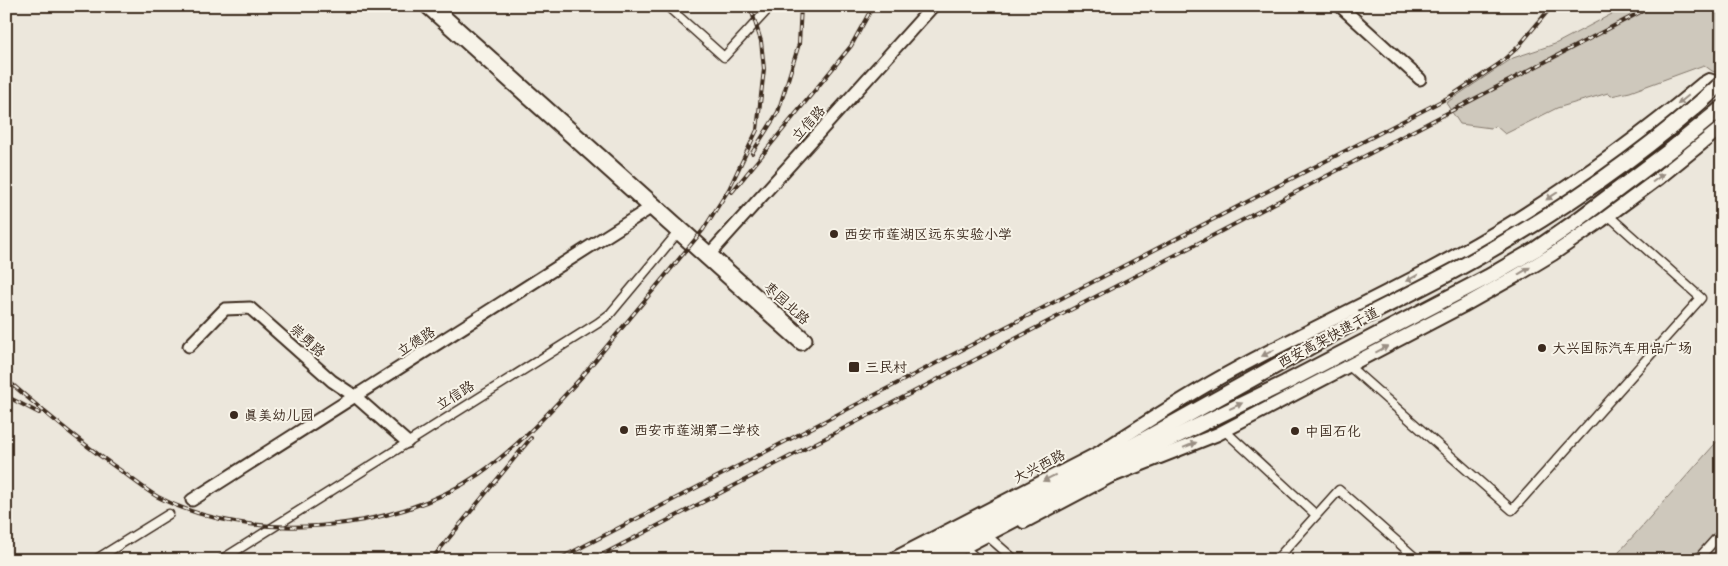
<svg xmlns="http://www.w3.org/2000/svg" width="1728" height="566" font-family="'Shantell Sans','LXGW WenKai TC',sans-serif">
  <rect width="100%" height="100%" fill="#ece7dc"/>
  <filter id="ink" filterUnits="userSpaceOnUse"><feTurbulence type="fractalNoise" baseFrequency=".02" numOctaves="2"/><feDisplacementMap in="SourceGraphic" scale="10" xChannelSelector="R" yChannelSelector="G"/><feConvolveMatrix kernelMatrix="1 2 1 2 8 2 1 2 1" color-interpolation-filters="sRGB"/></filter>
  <g filter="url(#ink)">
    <g fill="#cec8bc" stroke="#84796d">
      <polygon points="1627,6 1722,6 1722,74 1712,71 1704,65 1630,92 1611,96 1608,93 1557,108 1505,134 1496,126 1491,128 1460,124 1446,103 1513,58 1555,44"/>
      <polygon points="1722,436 1722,560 1612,560"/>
    </g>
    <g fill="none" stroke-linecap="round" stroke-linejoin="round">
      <g stroke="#3b2a1e" stroke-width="11">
        <g id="street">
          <polyline points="667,6 724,57 771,6"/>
          <polyline points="1349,366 1512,510 1701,298 1608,215"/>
          <polyline points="1224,430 1315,514"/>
          <polyline points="991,539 1015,560"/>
          <polyline points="968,551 978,560"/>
          <polyline points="95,560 169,514"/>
          <polyline points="221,560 598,323 610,314 680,230"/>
          <polyline points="1276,560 1339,490 1418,560"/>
          <polyline points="1697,560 1722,532"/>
        </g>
      </g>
      <g stroke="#3b2a1e" stroke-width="15">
        <g id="secondary">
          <polyline points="425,6 801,344 806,339 434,6"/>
          <polyline points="1340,6 1420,79"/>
          <polyline points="706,258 933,6"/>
          <polyline points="189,346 225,309 250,308 332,381 356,397 407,442"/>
          <polyline points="192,500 655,205"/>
        </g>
      </g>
      <g stroke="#3b2a1e" stroke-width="16">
        <g id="primary">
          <path d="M1103,450C1145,423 1187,395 1232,371C1326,320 1425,277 1516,220C1581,179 1643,134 1702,84L1709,80L1715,82L1722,89"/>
          <polyline points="1112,476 1218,434 1463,306 1518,275 1553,254 1601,221 1659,178 1722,127"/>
          <polyline points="1024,522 1115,474"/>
          <polyline points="891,560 1110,447"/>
        </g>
      </g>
      <g stroke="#3b2a1e" stroke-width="18">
        <g id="highway">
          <polyline points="914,560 1132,446 1362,318"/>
          <polyline points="937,560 1136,456 1285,383 1488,277 1536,249 1575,222 1673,148 1722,108"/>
        </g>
      </g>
      <use href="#street" stroke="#f7f3e8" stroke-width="8"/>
      <use href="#secondary" stroke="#f7f3e8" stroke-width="11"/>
      <use href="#primary" stroke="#f7f3e8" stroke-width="12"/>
      <use href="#highway" stroke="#f7f3e8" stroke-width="14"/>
      <g stroke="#3b2a1e" stroke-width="4">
        <g id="rail">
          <polyline points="752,153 778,112 799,44 801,6"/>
          <polyline points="732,192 851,46 873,6"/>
          <polyline points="583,375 703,230 729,189 757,130 764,69 761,41 750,6"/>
          <path d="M6,379C44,412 82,444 124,473C135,481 146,490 158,497C250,545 394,533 479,474C521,445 554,407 588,370"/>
          <polyline points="6,396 39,413"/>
          <polyline points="431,560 531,438"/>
          <polyline points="557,560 1451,96 1499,64 1518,47 1552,6"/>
          <polyline points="592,560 1652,6"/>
        </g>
      </g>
      <use href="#rail" stroke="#f7f3e8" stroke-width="2" stroke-dasharray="5.5" stroke-linecap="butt"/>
      <g stroke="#3b2a1e" stroke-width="18" stroke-linecap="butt">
        <path id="highway-bridge" d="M1362,318C1405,296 1449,275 1491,250C1573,203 1652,147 1722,83"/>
      </g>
      <use href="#highway-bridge" stroke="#f7f3e8" stroke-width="14"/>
    </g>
    <defs><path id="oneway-solid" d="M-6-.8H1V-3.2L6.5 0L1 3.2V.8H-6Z" transform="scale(1.25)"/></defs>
    <g fill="#998e83">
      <use href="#oneway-solid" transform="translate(1683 100) rotate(140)"/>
      <use href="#oneway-solid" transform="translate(1658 178) rotate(-37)"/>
      <use href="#oneway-solid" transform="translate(1552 196) rotate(147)"/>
      <use href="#oneway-solid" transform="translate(1524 271) rotate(-31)"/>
      <use href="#oneway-solid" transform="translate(1412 278) rotate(152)"/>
      <use href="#oneway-solid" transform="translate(1382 349) rotate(-28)"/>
      <use href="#oneway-solid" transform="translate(1268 353) rotate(153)"/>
      <use href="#oneway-solid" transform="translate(1236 406) rotate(-25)"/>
      <use href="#oneway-solid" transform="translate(1190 445) rotate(-22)"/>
      <use href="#oneway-solid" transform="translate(1049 478) rotate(153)"/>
    </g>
  </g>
  <g fill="#3b2a1e" stroke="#f7f3e8" stroke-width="2">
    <circle cx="834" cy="234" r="5"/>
    <circle cx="1542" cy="348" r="5"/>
    <rect x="848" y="361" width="12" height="12" rx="2.5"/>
    <circle cx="234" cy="415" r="5"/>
    <circle cx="624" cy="430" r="5"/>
    <circle cx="1295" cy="431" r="5"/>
  </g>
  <g text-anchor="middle" stroke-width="4" stroke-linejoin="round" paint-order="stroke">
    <g font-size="14" fill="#3b2a1e" stroke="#f7f3e8">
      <text transform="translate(808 123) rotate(-48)" y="5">立信路</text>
      <text transform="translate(787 303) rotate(42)" y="5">枣园北路</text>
      <text transform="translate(1328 337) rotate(-28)" y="5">西安高架快速干道</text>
      <text transform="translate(308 340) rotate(42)" y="5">崇勇路</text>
      <text transform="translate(416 341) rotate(-33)" y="5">立德路</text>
      <text transform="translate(455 395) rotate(-32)" y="5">立信路</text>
      <text transform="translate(1039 466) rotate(-27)" y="5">大兴西路</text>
    </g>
    <g font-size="14" fill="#3b2a1e" stroke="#f7f3e8" text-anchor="start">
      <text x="844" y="239">西安市莲湖区远东实验小学</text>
      <text x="1552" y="353">大兴国际汽车用品广场</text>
      <text x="865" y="372">三民村</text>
      <text x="244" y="420">真美幼儿园</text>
      <text x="634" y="435">西安市莲湖第二学校</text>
      <text x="1305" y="436">中国石化</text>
    </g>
  </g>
  <rect width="1728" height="566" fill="none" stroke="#f7f3e8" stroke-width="25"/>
  <rect x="12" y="12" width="1703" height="541" fill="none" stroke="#3b2a1e" stroke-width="2" filter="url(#ink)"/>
</svg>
